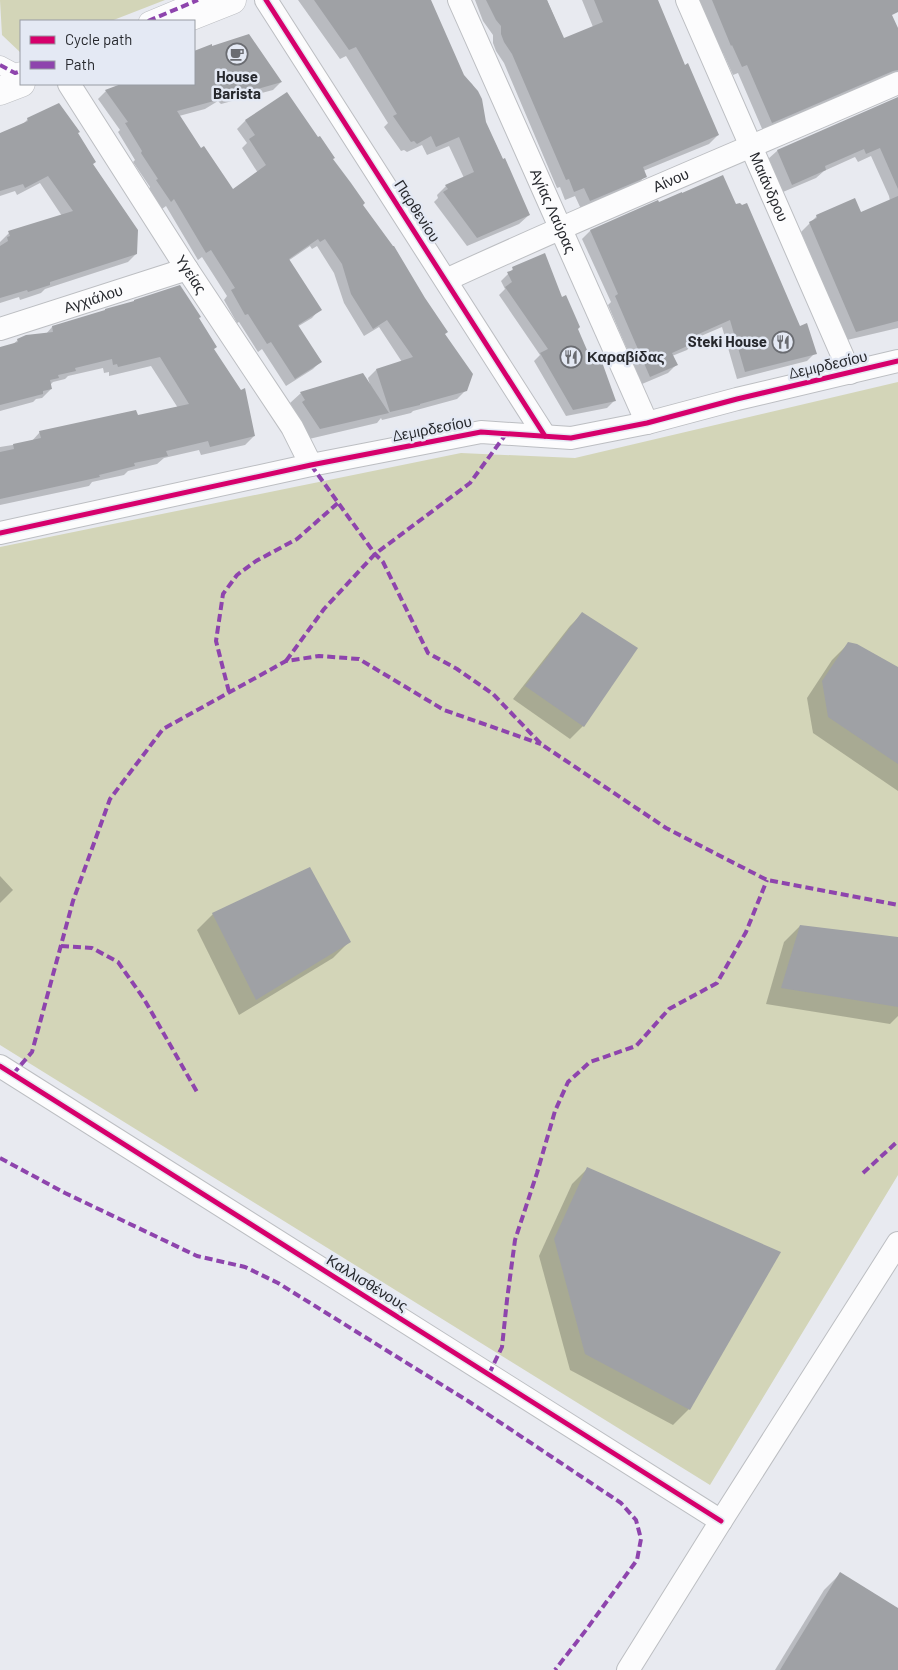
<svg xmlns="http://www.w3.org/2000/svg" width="898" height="1670" font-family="Barlow,sans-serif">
  <rect width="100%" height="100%" fill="#e8eaf0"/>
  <g fill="#d3d5b8">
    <polygon points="0,0 165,0 111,21 21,21 21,53 2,35"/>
    <polygon points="898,382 898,1175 710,1485 0,1045 0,547 461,453 575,458"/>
  </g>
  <g fill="#0003">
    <polygon points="298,0 430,0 463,76 472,84 481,100 485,122 529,215 519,224 467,246 434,202 438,198 437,195 446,186 464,178 449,146 427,155 422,145 407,152 404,150 401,151 384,127 388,123 346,56 340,59"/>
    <polygon points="475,0 547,0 564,40 593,27 582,0 656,0 684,66 718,135 709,144 643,171 645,176 637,185 581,209 575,196 565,200 560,187 557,188 504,63 496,51 493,43 493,35 483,21"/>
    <polygon points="698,0 887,0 891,15 898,32 898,83 763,131 738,73 733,75 723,53 722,53"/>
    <polygon points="211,46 281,82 273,90 221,104 218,101 205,109 179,116 201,149 232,191 258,173 242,148 247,143 237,129 245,121 287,94 361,205 444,335 466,390 457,399 413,411 411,413 382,420 381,418 377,423 309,439 292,414 295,411 290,403 301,393 370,385 368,378 376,370 402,362 379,327 364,336 344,303 334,273 317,246 312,249 310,246 288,261 320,309 312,318 297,327 321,361 313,369 286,386 262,349 258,352 239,322 237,323 224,300 227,296 202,257 198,260 166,206 162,209 149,189 150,187 133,162 135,160 118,132 120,130 98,99 106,91 125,84 194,84 194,52"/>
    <polygon points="898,99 898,328 847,340 801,232 817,216 860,214 890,201 889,196 871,156 858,162 855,157 824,171 816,178 783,192 768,159 777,151"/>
    <polygon points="28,119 77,134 136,254 128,262 45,289 41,293 20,300 19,297 0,303 0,242 10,232 62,216 40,183 17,195 15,191 0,196 0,134 23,124"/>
    <polygon points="657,202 736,206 799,328 815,353 807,361 737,379 722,327 694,339 695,342 687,350 672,356 676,365 668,373 642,384 608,305 611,302 582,239 590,231"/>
    <polygon points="513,269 562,298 593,366 615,400 607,408 566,416 534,361 540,355 499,295 505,289 501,281"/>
    <polygon points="104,312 198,318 254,436 245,445 201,455 199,450 164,458 157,464 128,471 124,475 92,482 89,486 0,505 0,447 31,442 40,432 137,417 178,408 151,366 109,376 109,372 104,373 103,368 68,376 65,379 53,382 50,385 51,389 42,398 36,399 33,402 0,411 0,348 12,345 18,340 46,334 52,327"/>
    <polygon points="582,614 636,648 583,726 570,739 513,699 570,626"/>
    <polygon points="848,644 898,668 898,791 813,733 807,698 832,660"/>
    <polygon points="0,876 13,890 0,903"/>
    <polygon points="213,914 349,942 333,958 239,1015 197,930"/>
    <polygon points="800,926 898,938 898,1016 890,1024 766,1004 784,942"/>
    <polygon points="588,1168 689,1409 673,1425 570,1370 539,1256 572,1184"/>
    <polygon points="840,1574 898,1609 898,1670 775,1670 824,1590"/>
  </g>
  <g fill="#9fa1a5">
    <polygon points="314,0 431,0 464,75 478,91 482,99 486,122 503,159 505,158 530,215 477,238 443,192 448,189 445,185 474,172 459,137 436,147 431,136 417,144 414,141 411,142 393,116 397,114 356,47 349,50"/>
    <polygon points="486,0 547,0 564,38 603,22 594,0 658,0 685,65 688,63 719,135 643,167 647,177 590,201 584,188 574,192 569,179 566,180 512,54 504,42 501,34 501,26 496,20"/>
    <polygon points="712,0 898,0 898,12 892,15 898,28 898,70 893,71 772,123 747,65 742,67 732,45 731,46"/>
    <polygon points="249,34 282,82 229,97 227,94 214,101 177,111 201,148 204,146 233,189 266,165 249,139 255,135 245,120 287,92 318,137 320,136 335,158 333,159 351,183 365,203 363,205 393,246 394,246 425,298 448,332 445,334 473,374 467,391 420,404 420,405 390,412 376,369 413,357 387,320 373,329 351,294 342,264 325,239 320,242 318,239 289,259 322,310 298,325 322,362 295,379 271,342 267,344 248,314 245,315 231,290 235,288 211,250 206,253 174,199 171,202 156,180 158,179 141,153 142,151 125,123 128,122 105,90 121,84 194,84 194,51 212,44 212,46"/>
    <polygon points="898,97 898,189 880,148 866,154 864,149 825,166 826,170 792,185 777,150"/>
    <polygon points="59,103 80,132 78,133 96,162 93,164 138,230 137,254 50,282 50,285 28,292 27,290 0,298 0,246 8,241 7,237 10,236 8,231 73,211 48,176 25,188 23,184 0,191 0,133 28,121 27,118"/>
    <polygon points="723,175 736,204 740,203 742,205 747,203 800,326 807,323 817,354 745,372 730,320 694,336 696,342 672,353 678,365 650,377 615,296 618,294 590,230 658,200 659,202 682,192 682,193"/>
    <polygon points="898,196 898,321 856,332 809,222 817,218 816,215 855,198 861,212"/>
    <polygon points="545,253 562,297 566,295 580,327 578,329 593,364 602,362 616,401 573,410 540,353 548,349 505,287 512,282 507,272 513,270 512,267"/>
    <polygon points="180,285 201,317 199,318 217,347 214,349 241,390 245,388 255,436 210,447 208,441 166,451 168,456 134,463 135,466 99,475 100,477 0,499 0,452 14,449 13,444 41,438 39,431 136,410 138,415 189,404 160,357 118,367 117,364 113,365 112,359 75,368 76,371 58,375 59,378 50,380 52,389 43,391 43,394 0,405 0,347 18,342 17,339 26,335 53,332 52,326 105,310 105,309 134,301 134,300"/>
    <polygon points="363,373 389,413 320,429 302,402 305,400 300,392"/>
    <polygon points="582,612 638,648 584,727 525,686"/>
    <polygon points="848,642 857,644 898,667 898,764 828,717 822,681"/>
    <polygon points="310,867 351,942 256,1000 212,913"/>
    <polygon points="800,925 898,937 898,1007 781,988"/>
    <polygon points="587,1167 781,1252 690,1410 585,1354 554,1239"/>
    <polygon points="840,1572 898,1608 898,1670 780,1670"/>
  </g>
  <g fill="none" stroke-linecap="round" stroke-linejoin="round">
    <g stroke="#bcbec2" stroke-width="19">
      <g id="pedestrian">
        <polyline points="148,21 189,4"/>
        <polyline points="0,65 15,73 21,71"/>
      </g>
    </g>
    <g stroke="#bcbec2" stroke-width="24">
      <g id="minor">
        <polyline points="266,0 545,436"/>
        <path id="s1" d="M459,0L647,423"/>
        <path id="s2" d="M687,0L850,373"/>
        <path id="s3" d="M69,84L187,269L292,427L311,465"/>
        <path id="s4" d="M446,280C595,211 747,149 898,83"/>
        <path id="s5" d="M0,329L187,269"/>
        <polyline points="0,533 311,465 481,432 571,438 647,423 737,399 898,361"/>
        <polyline points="0,1066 721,1521"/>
        <polyline points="628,1670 721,1521 898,1243"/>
      </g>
    </g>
    <g stroke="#bcbec2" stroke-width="29">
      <g id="tertiary">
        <polyline points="179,21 232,0"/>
        <polyline points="0,91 21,83"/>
      </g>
    </g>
    <use href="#pedestrian" stroke="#fcfcfd" stroke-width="18"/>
    <use href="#minor" stroke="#fcfcfd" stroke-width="22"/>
    <use href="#tertiary" stroke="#fcfcfd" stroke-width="28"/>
    <g stroke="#8e44ad" stroke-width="4" stroke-dasharray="8 4" stroke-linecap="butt">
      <polyline points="148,21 198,0"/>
      <polyline points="0,65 15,73 21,71"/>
      <polyline points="311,465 375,554 383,562 428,653 457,669 493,694 541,744 666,828 767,880 898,905"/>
      <polyline points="286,661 324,609 375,554 470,483 506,434"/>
      <polyline points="229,692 216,641 223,594 237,575 256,561 297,539 339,502"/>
      <polyline points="61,946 92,948 118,962 144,999 197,1092"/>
      <polyline points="13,1074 32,1052 73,901 110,799 163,729 286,661 319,656 359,659 444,710 541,744"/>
      <polyline points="0,1158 65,1193 197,1256 245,1267 278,1283 468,1401 621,1503 636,1520 641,1539 637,1560 586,1630 555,1670"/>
      <polyline points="863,1173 898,1141"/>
      <polyline points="489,1374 502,1347 507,1300 515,1240 537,1173 555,1111 568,1082 590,1062 636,1046 669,1009 717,983 746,932 767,880"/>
    </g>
    <g stroke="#e4e9f4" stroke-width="8">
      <g id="cycleway">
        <polyline points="266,0 545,436"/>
        <polyline points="0,533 311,465 481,432 571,438 647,423 737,399 898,361"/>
        <polyline points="0,1066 721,1521"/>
      </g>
    </g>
    <use href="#cycleway" stroke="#d6006c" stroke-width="5"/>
  </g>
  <defs>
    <g id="cafe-ring" transform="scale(1.125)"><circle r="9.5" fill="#e4e9f4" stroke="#6a6c71" stroke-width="1.5"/><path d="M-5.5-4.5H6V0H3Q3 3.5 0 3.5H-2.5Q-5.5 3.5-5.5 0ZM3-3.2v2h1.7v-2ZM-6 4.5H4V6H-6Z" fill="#6a6c71"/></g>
    <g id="restaurant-ring" transform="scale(1.125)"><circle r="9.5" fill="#e4e9f4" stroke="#6a6c71" stroke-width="1.5"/><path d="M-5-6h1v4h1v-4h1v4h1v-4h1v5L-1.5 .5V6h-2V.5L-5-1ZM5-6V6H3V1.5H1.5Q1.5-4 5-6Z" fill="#6a6c71"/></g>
  </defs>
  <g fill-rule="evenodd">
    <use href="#cafe-ring" x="237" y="54"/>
    <use href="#restaurant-ring" x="783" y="342"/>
    <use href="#restaurant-ring" x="571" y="357"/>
  </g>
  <g text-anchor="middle" stroke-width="5" stroke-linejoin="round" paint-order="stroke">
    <g font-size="15" font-weight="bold" fill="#26282d" stroke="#e4e9f4">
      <text x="237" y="82">House<tspan x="237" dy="17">Barista</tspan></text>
      <text x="767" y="347" text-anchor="end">Steki House</text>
      <text x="587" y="362" text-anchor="start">Καραβίδας</text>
    </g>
    <g font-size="15" fill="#26282d" stroke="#e4e9f4">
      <text dy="5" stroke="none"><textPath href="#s4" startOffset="246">Αίνου</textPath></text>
      <text dy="5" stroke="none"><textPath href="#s2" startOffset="204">Μαιάνδρου</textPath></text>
      <text transform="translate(417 211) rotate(57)" y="5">Παρθενίου</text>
      <text dy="5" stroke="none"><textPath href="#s1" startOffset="231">Αγίας Λαύρας</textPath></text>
      <text dy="5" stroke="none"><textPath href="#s3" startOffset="226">Υγείας</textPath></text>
      <text dy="5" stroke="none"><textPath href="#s5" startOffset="98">Αγχιάλου</textPath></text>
      <text transform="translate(828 365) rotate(-13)" y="5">Δεμιρδεσίου</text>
      <text transform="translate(432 429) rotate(-11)" y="5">Δεμιρδεσίου</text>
      <text transform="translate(367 1283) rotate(32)" y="5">Καλλισθένους</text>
    </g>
  </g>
  <rect x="20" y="20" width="175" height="65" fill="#e4e9f4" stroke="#989ca4"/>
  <rect x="30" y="36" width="25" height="8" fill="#d6006c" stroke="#989ca4"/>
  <text x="65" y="45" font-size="15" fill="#26282d">Cycle path</text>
  <rect x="30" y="61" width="25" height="8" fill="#8e44ad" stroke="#989ca4"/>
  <text x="65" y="70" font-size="15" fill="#26282d">Path</text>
</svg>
